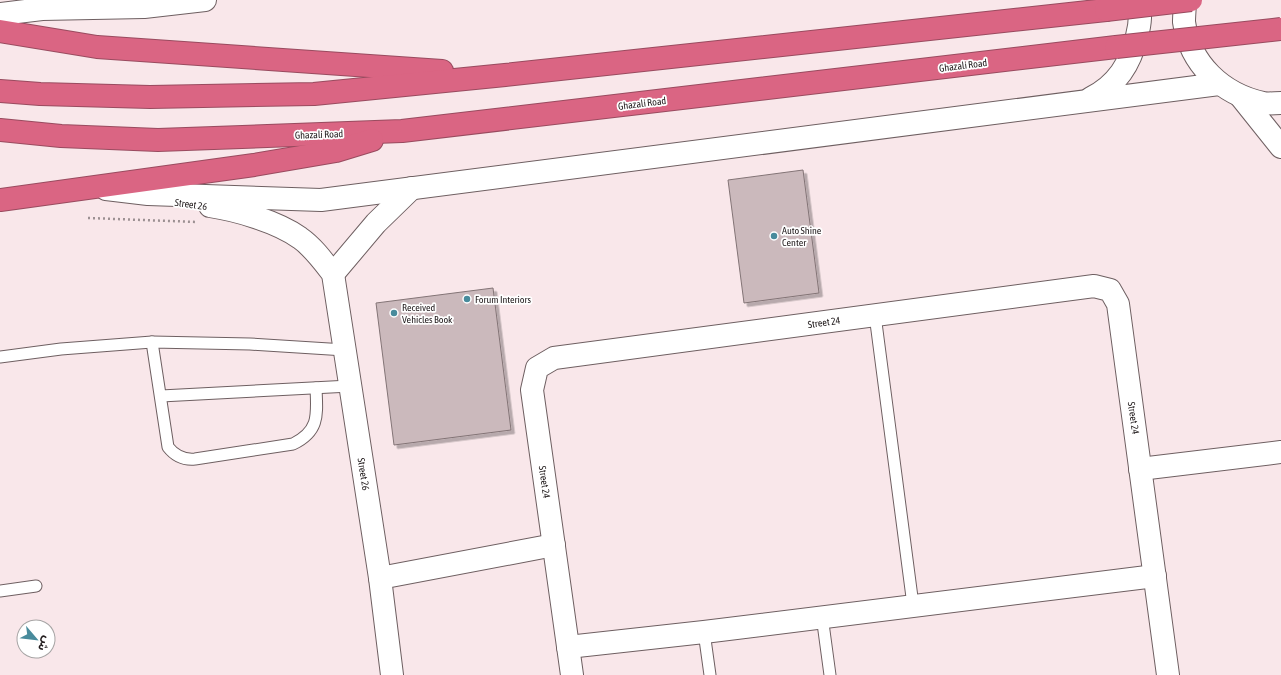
<svg xmlns="http://www.w3.org/2000/svg" width="1281" height="675" font-family="'Asap Condensed','Noto Sans Arabic',sans-serif">
  <defs>
    <filter id="shadow"><feDropShadow dx="3.5" dy="3.5" stdDeviation="0" flood-color="#0004"/></filter>
  </defs>
  <rect width="100%" height="100%" fill="#f9e7ea"/>
  <g fill="#cbb9bc" stroke="#837476" filter="url(#shadow)">
    <polygon points="803,170 819,293 744,303 728,180"/>
    <polygon points="493,288 511,430 394,445 376,303"/>
  </g>
  <g fill="none" stroke-linecap="round" stroke-linejoin="round">
    <g stroke="#6e5f61" stroke-width="13">
      <g id="service">
        <polyline points="875,315 913,605"/>
        <path d="M152,342L168,447C175,456 184,460 195,459L293,444C320,431 317,414 316,388"/>
        <polyline points="0,357 61,349 152,342 250,344 345,350"/>
        <polyline points="161,396 350,386"/>
        <polyline points="0,591 36,586"/>
        <polyline points="822,616 830,675"/>
        <polyline points="704,632 710,675"/>
      </g>
    </g>
    <g stroke="#6e5f61" stroke-width="24">
      <g id="minor">
        <path d="M1185,0C1185,7 1184,15 1184,22C1190,64 1222,94 1263,103C1268,104 1275,103 1281,103"/>
        <polyline points="0,14 42,9 144,7 205,0"/>
        <polyline points="1241,97 1281,147"/>
        <path d="M1091,98C1117,85 1130,64 1137,36C1140,24 1142,12 1137,0"/>
        <polyline points="106,189 148,194 321,200 1219,84"/>
        <path d="M210,206C237,210 278,222 300,238C313,247 323,261 333,274L380,578L392,675"/>
        <polyline points="333,274 376,223 412,188"/>
        <polyline points="1140,469 1281,452"/>
        <polyline points="380,578 554,545"/>
        <polyline points="568,647 704,632 1155,576"/>
        <polyline points="572,675 532,390 537,368 554,358 1094,286 1110,290 1118,304 1168,675"/>
      </g>
    </g>
    <g stroke="#994b5f" stroke-width="24">
      <g id="motorway">
        <polyline points="0,31 97,47 442,71"/>
        <polyline points="0,91 40,94 150,97 314,94 505,75 1106,10"/>
        <polyline points="0,130 61,136 158,140 402,131 1116,47"/>
        <polyline points="0,200 254,165 336,151 372,140"/>
      </g>
    </g>
    <polyline stroke="#9c9092" stroke-width="2.5" stroke-dasharray="2 3" stroke-linecap="butt" points="88,218 197,222"/>
    <use href="#service" stroke="#fff" stroke-width="11"/>
    <use href="#minor" stroke="#fff" stroke-width="22"/>
    <use href="#motorway" stroke="#da6583" stroke-width="22"/>
    <g stroke="#994b5f" stroke-width="24" stroke-linecap="butt">
      <g id="motorway-bridge">
        <polyline points="1106,10 1191,0"/>
        <polyline points="1116,47 1281,29"/>
      </g>
    </g>
    <use href="#motorway-bridge" stroke="#da6583" stroke-width="22"/>
  </g>
  <g fill="#488b9c" stroke="#fff" stroke-width="1.5">
    <circle cx="774" cy="236" r="4"/>
    <circle cx="467" cy="299" r="4"/>
    <circle cx="394" cy="313" r="4"/>
  </g>
  <g text-anchor="middle" stroke-width="3.5" stroke-linejoin="round" paint-order="stroke">
    <g font-size="10" fill="#211b1c" stroke="#fff">
      <text transform="translate(963 65) rotate(-7)" y="4">Ghazali Road</text>
      <text transform="translate(642 103) rotate(-7)" y="4">Ghazali Road</text>
      <text transform="translate(319 134) rotate(-2)" y="4">Ghazali Road</text>
      <text transform="translate(191 204) rotate(8)" y="4">Street 26</text>
      <text transform="translate(824 322) rotate(-8)" y="4">Street 24</text>
      <text transform="translate(1134 418) rotate(82)" y="4">Street 24</text>
      <text transform="translate(364 474) rotate(81)" y="4">Street 26</text>
      <text transform="translate(545 482) rotate(82)" y="4">Street 24</text>
    </g>
    <g font-size="10" fill="#211b1c" stroke="#fff" text-anchor="start">
      <text x="782" y="234">Auto Shine<tspan x="782" dy="12">Center</tspan></text>
      <text x="475" y="303">Forum Interiors</text>
      <text x="402" y="311">Received<tspan x="402" dy="12">Vehicles Book</tspan></text>
    </g>
  </g>
  <g transform="translate(36 639) rotate(118)"><circle r="19" fill="#ffffff" stroke="#a6a4a4"/>
  <path d="M0-3L7 15L0 10L-7 15Z" fill="#488b9c"/>
  <text y="-6" font-size="11" font-weight="bold" text-anchor="middle" fill="#211b1c">ش</text>
  </g>
</svg>
